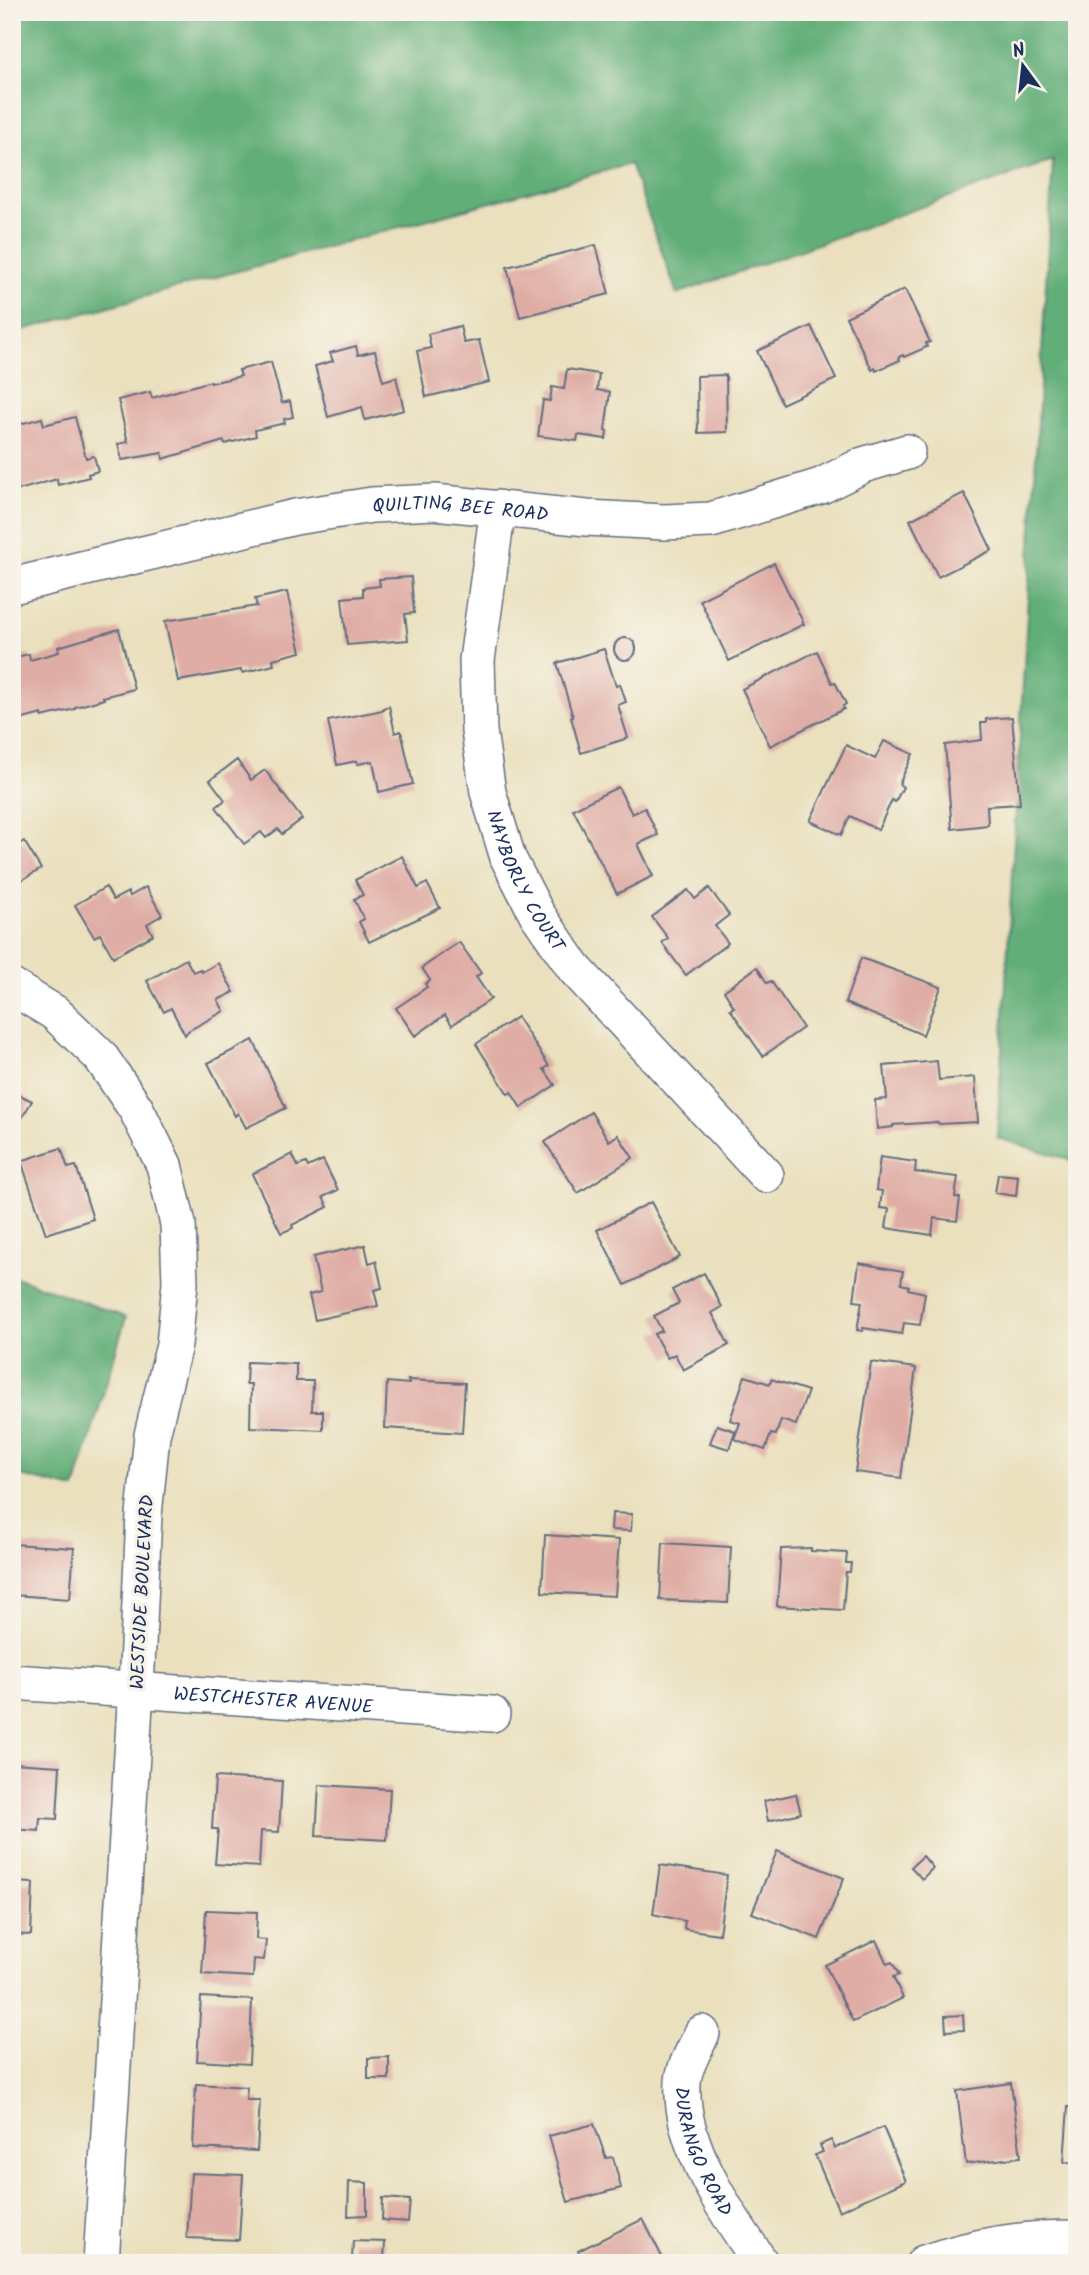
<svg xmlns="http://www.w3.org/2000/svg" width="1089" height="2275" font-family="Kalam,sans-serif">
  <rect width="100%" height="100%" fill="#f7f3e8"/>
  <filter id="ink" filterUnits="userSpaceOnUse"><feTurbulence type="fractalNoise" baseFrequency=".0143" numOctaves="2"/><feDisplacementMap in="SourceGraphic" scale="14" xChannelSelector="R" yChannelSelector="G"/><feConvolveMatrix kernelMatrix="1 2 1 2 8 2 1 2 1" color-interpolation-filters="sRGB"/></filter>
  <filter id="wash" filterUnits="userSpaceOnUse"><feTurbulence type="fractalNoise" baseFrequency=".00686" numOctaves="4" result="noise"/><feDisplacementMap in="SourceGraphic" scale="28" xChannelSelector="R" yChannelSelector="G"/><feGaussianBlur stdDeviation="1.57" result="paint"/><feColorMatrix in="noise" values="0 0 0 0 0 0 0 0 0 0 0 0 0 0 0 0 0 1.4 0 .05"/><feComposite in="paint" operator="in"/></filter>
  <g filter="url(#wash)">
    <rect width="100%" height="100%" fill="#eae0bd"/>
    <g fill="#62ae78" stroke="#3e6e6b" stroke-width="2">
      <polygon points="12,12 1077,12 1077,1162 997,1138 1053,160 677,294 630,164 12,333"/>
      <polygon points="12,1276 126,1317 75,1489 12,1474"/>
    </g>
    <g id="blocks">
      <g fill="#dfada6">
        <polygon points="596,245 609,294 520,317 507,267"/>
        <polygon points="905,289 930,342 926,343 927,347 904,357 903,355 899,357 900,360 876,371 875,368 872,370 846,317"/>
        <polygon points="460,326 464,343 479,340 489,382 426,397 417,351 431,348 428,334"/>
        <polygon points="811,326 836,379 782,404 757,351"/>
        <polygon points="356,346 358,355 375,351 383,381 396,377 404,410 365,420 362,407 328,417 315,366 333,361 330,353"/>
        <polygon points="271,362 282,403 290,401 293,417 284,419 285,423 255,430 256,436 225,444 224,441 163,459 162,453 122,460 118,444 128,442 118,400 150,392 152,398 211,381 211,383 241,376 239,370"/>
        <polygon points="567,369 599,374 597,390 610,392 605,431 607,431 606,439 578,435 577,441 538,436 543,400 550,401 552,387 564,389"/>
        <polygon points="726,375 727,432 698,433 697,376"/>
        <polygon points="75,417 86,458 94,456 98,471 88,474 89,477 58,485 57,479 12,492 12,426 42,418 44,425"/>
        <polygon points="964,493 992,550 938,577 910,520"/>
        <polygon points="774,563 804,624 729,661 700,600"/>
        <polygon points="411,577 414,613 405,614 408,640 347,645 342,598 363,596 363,588 380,586 379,579"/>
        <polygon points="287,592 301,652 273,659 274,665 242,673 241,670 178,681 165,621 257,606 255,599"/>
        <polygon points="119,629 134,689 103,697 104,699 75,707 75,709 42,717 42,714 12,722 12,658 29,654 30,660 59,652 58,647"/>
        <circle cx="625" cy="649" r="11"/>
        <polygon points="604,649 616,686 620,684 626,702 618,705 628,738 581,753 571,717 573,717 557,663"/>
        <polygon points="817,651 832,683 835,682 846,704 843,706 844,709 770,746 742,689"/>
        <polygon points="389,706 395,733 401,731 413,784 379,792 373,761 358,764 357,761 337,765 328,721 383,710 383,708"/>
        <polygon points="1012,717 1020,804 987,806 988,825 952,829 945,745 982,740 981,723 986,723 986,719"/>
        <polygon points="884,741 913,754 899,784 903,787 895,802 892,800 878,830 850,816 841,835 810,821 846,745 875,759"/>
        <polygon points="237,760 251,780 265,770 302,819 282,834 278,829 266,838 261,832 244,844 216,807 225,800 210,780"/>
        <polygon points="618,787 632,814 645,808 658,835 638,844 653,876 617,894 573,809"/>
        <polygon points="12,832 19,844 24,841 41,869 12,886"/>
        <polygon points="402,856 418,888 427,883 440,908 369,942 359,922 364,919 354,899 363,895 355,880"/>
        <polygon points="106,887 113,900 128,892 130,896 146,887 162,915 147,924 153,935 113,957 100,934 94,937 75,905"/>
        <polygon points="709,888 729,915 715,926 728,943 686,975 662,943 668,938 652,917 688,890 695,899"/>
        <polygon points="459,942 481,973 476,977 491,999 452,1025 445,1015 415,1036 396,1008 427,987 425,984 430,980 422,968"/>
        <polygon points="861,958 941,987 923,1035 845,1003"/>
        <polygon points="186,959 193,972 200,969 202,972 218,963 234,992 218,1000 224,1011 188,1031 185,1035 171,1008 164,1012 147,981"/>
        <polygon points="757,967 767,983 771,981 803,1028 763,1056 730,1009 734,1007 724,991"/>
        <polygon points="517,1017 549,1066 544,1069 555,1085 521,1108 511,1092 508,1094 476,1044"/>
        <polygon points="253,1040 286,1108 246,1128 238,1113 235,1116 208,1063"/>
        <polygon points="937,1061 939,1080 975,1077 978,1122 939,1124 938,1122 893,1125 893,1127 877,1129 875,1100 887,1099 884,1066"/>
        <polygon points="12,1091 32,1101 12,1134"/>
        <polygon points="591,1112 609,1141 618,1135 633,1158 578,1193 545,1142"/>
        <polygon points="61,1148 68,1168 76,1166 93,1219 46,1234 21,1161"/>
        <polygon points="292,1154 298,1166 306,1163 308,1167 323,1160 338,1190 323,1197 328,1207 292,1225 293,1228 281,1233 252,1174"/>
        <polygon points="880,1157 916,1162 915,1172 958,1177 955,1197 960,1198 957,1221 934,1218 932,1235 886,1228 889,1209 880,1208 882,1191 876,1190"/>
        <polygon points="998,1174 1018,1176 1016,1196 995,1193"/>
        <polygon points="651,1202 680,1257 625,1285 597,1230"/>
        <polygon points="365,1245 369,1263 376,1261 382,1288 374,1290 378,1306 315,1320 309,1295 321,1292 313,1257"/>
        <polygon points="859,1263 903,1271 901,1284 909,1286 908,1289 925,1293 920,1325 904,1323 902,1334 863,1328 863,1331 857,1330 862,1302 854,1301"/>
        <polygon points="704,1273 722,1307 712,1313 729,1345 683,1370 675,1354 667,1358 654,1334 662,1331 654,1316 679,1303 672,1290"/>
        <polygon points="247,1362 296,1364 296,1381 313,1381 312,1411 323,1411 323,1430 250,1427 251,1384 246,1384"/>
        <polygon points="871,1362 916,1368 901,1478 855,1472"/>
        <polygon points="745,1376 770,1384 771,1379 808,1391 796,1425 781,1420 776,1435 771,1434 765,1450 734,1439 740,1423 730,1420"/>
        <polygon points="408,1380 465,1383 462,1433 385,1428 387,1382 409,1384"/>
        <polygon points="717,1425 735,1431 729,1449 710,1443"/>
        <polygon points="612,1513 632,1514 631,1531 611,1530"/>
        <polygon points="545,1535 619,1540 615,1596 542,1592"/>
        <polygon points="663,1543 731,1547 728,1603 660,1600"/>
        <polygon points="12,1544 74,1548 70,1599 12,1595"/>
        <polygon points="811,1548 811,1551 847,1553 846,1563 851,1563 850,1572 846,1572 843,1610 777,1606 781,1549"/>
        <polygon points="12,1763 60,1766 57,1819 40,1818 39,1831 13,1829"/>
        <polygon points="215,1777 282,1781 279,1832 261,1831 259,1867 215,1864 218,1829 212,1829"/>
        <polygon points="319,1785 390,1789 387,1840 316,1836"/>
        <polygon points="796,1794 801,1813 768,1821 764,1801"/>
        <polygon points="777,1851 844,1878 819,1939 752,1913"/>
        <polygon points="923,1856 933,1868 922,1879 911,1867"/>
        <polygon points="660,1865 727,1875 719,1934 684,1929 685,1921 653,1914"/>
        <polygon points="12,1882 33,1883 31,1935 12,1934"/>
        <polygon points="206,1910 257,1912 256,1939 266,1940 264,1960 254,1959 253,1977 202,1974"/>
        <polygon points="876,1940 887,1964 892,1962 899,1975 893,1977 903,1998 853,2022 825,1965"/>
        <polygon points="201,1997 252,2000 249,2064 197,2061"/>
        <polygon points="963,2015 964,2030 946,2031 945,2016"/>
        <polygon points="389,2057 389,2079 368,2079 368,2058"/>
        <polygon points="1011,2083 1021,2157 966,2164 957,2091"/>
        <polygon points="196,2084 247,2087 246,2100 260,2100 257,2151 193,2148"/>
        <polygon points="1068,2107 1077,2108 1077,2163 1064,2162"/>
        <polygon points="594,2124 606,2158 613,2157 621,2188 568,2202 549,2136"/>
        <polygon points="883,2127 906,2181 839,2211 815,2155 823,2152 820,2145 831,2140 835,2148"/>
        <polygon points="191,2173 243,2175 239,2240 187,2238"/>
        <polygon points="349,2182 367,2183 367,2215 348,2216"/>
        <polygon points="383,2198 410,2200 408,2222 382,2220"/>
        <polygon points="643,2219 665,2263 584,2263 578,2251"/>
        <polygon points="353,2241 385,2242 384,2261 352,2259"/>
      </g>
    </g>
  </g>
  <g filter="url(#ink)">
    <use href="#blocks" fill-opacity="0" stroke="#636d7f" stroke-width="2"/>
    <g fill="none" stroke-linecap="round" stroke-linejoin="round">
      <g stroke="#636d7f" stroke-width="38">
        <g id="minor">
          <path id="s1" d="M498,508L477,660L479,731L488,792L508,858L537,914L575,969L766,1175"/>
          <path id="s2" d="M12,586L295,517L372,505L435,502L587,518L664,522L711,520L821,486L863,465L907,452"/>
          <polyline points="12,987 55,1013 100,1056 136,1109 164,1165 178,1224 180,1283 174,1345 152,1435 144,1515 136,1689 101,2263"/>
          <path id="s3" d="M12,1682L492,1714"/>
          <path id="s4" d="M702,2033C696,2048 683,2067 683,2083C679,2144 727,2214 761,2263"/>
          <path d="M924,2263C977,2245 1021,2238 1077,2238"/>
        </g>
      </g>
      <use href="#minor" stroke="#fff" stroke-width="35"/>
    </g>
  </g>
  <g text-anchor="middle" stroke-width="7" stroke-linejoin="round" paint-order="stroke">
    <g font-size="19" fill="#1b2f5e" stroke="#f7f3e8">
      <text dy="7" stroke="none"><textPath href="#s2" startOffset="458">QUILTING BEE ROAD</textPath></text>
      <text dy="7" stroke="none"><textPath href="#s1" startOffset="383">NAYBORLY COURT</textPath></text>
      <text transform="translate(141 1592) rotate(-87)" y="7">WESTSIDE BOULEVARD</text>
      <text dy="7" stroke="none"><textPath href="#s3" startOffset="262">WESTCHESTER AVENUE</textPath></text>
      <text dy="7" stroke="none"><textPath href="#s4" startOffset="126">DURANGO ROAD</textPath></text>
    </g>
  </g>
  <rect width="1089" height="2275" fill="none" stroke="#f7f3e8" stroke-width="42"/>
  <g transform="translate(1023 66) rotate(345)" stroke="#f7f3e8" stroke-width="5" paint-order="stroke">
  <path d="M0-5L12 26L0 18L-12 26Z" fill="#1b2f5e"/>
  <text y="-10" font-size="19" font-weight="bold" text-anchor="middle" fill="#1b2f5e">N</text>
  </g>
</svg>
